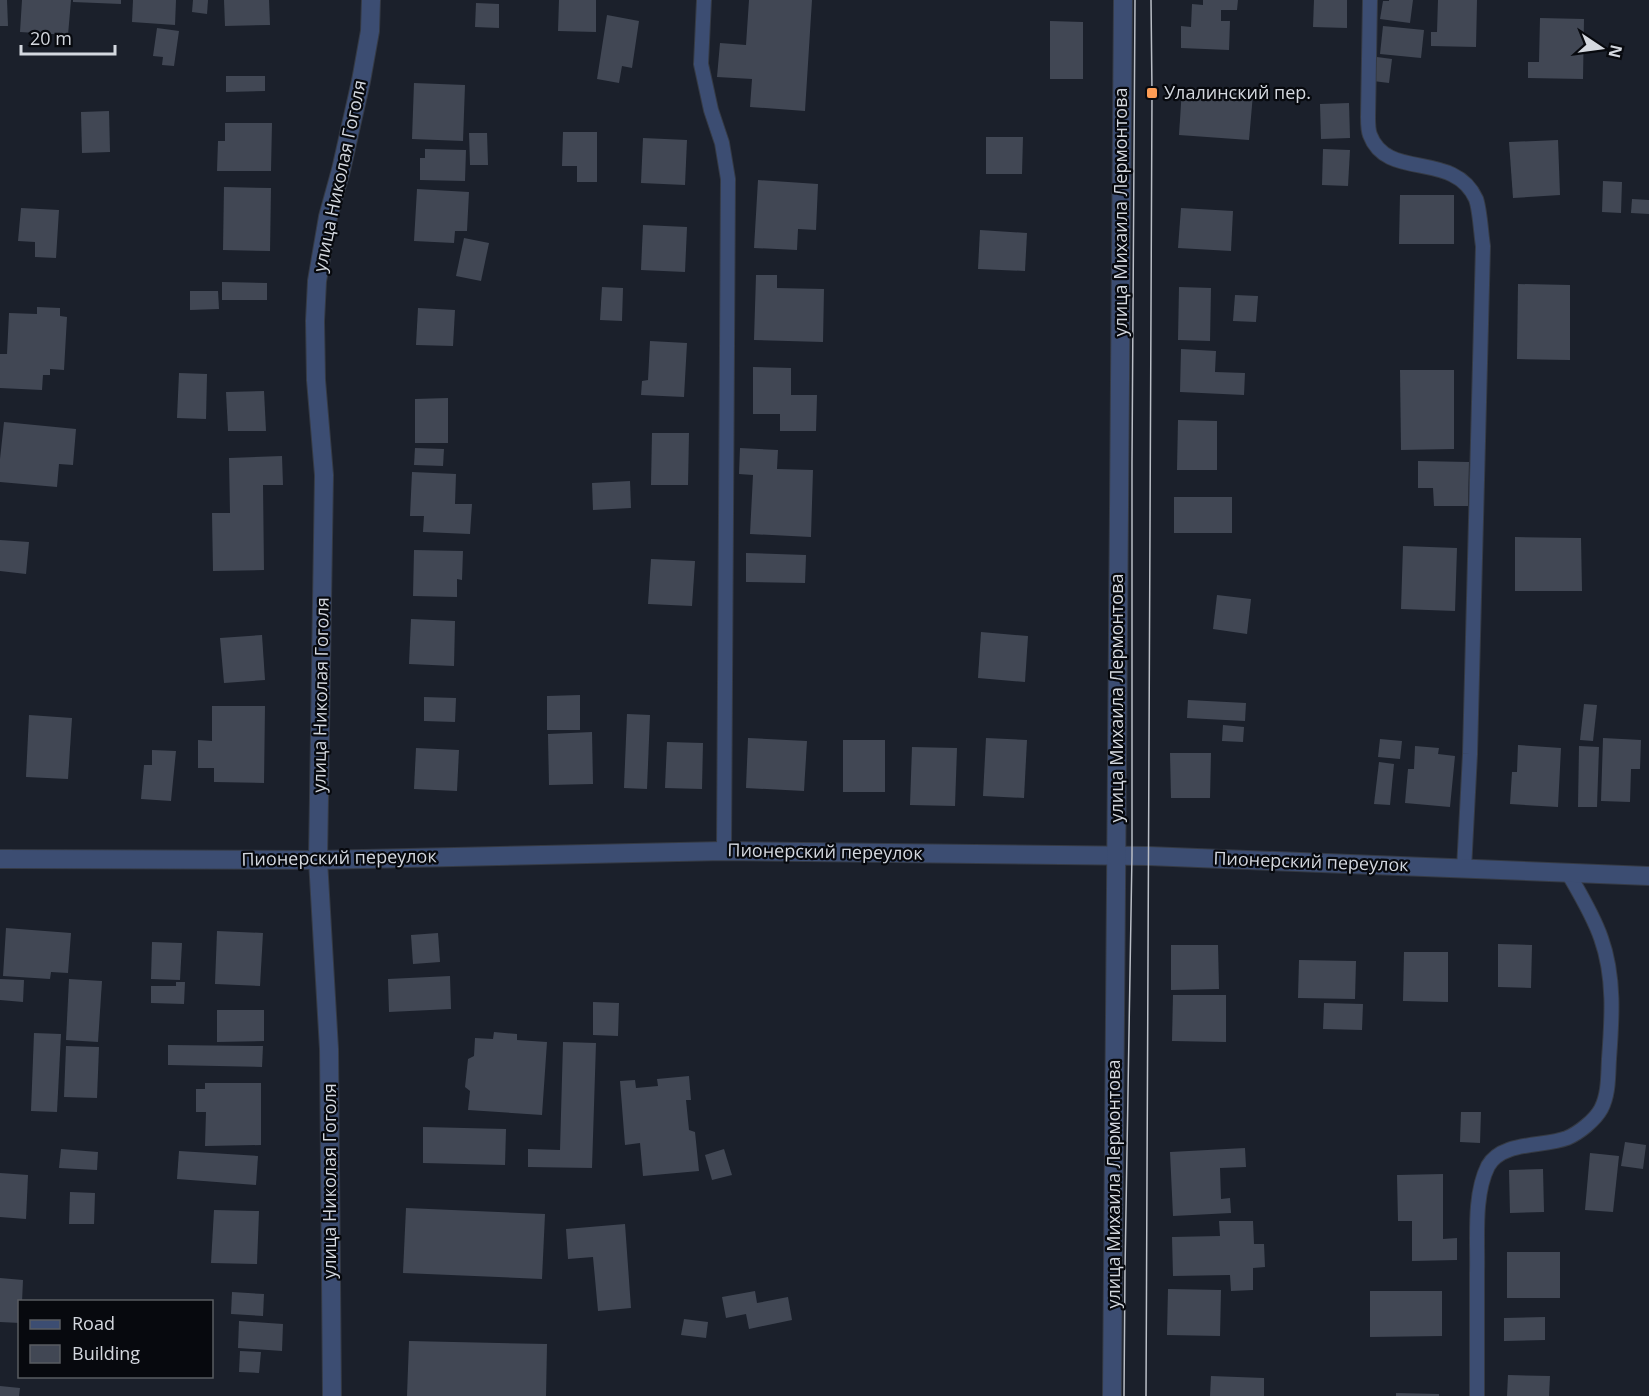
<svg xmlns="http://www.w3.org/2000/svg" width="1649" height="1396" font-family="'Open Sans',sans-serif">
  <rect width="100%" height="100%" fill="#1b202b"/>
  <g fill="#414754">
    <polygon points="0,0 7,0 8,26 0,26"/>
    <polygon points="22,0 71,0 68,35 20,32"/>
    <polygon points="73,0 121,0 121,4 73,2"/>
    <polygon points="133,0 176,0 175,25 132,22"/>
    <polygon points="193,0 208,0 207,14 192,12"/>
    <polygon points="224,0 269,0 270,25 225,26"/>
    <polygon points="559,0 596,0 596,32 558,31"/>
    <polygon points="749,0 812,0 805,111 750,107 752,79 717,77 720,43 746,45"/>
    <polygon points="1203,0 1238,0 1237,10 1221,10 1221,21 1230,21 1229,50 1181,48 1181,26 1191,27 1192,4 1203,5"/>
    <polygon points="1314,0 1347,0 1347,28 1313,27"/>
    <polygon points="1389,0 1413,0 1410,23 1380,19 1383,1 1389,1"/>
    <polygon points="1438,0 1477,0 1476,47 1431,46 1431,32 1437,32"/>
    <polygon points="476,3 499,4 499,28 475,27"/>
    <polygon points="607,15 639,21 632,68 622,66 619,83 597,79"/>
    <polygon points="1540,18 1584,19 1583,79 1528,78 1528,62 1539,62"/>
    <polygon points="1050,21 1083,22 1083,79 1050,79"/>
    <polygon points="1383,26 1424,30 1421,58 1380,54"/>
    <polygon points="157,28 179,31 174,66 162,65 163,57 153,56"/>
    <polygon points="1377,57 1392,59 1389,83 1373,81"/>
    <polygon points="226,76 265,76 265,91 226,92"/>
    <polygon points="414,83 465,85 463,141 412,139"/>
    <polygon points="1182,89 1253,94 1249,140 1179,135"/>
    <polygon points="1349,103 1350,138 1321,139 1320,104"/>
    <polygon points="109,111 110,152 82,153 81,112"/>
    <polygon points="225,123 272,123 271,171 217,171 218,141 225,141"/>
    <polygon points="563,132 597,132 597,182 577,182 577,166 562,166"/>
    <polygon points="469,133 487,133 488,165 470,165"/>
    <polygon points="986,137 1023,137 1022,174 986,174"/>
    <polygon points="643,138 687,140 685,185 641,183"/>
    <polygon points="1558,140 1560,195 1513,198 1509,142"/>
    <polygon points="425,149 466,150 465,181 420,180 420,158 425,158"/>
    <polygon points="1323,149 1350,150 1348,186 1322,185"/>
    <polygon points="758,180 818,184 816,230 798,229 797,250 754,248"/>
    <polygon points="1603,181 1622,182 1621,213 1602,212"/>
    <polygon points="224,187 271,188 270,251 223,250"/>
    <polygon points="417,189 469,192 467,231 455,231 454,243 414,241"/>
    <polygon points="1400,195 1454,195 1454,244 1399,244"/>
    <polygon points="1632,199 1649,200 1649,214 1631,213"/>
    <polygon points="21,208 59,210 56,258 35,257 35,242 18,241"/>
    <polygon points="1181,208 1233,211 1231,251 1178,248"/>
    <polygon points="643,225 687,227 685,272 641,270"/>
    <polygon points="980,230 1027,233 1025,271 978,269"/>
    <polygon points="464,238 489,243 481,281 456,276"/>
    <polygon points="756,275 777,275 777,288 824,289 823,342 754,340"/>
    <polygon points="222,282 267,283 267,300 222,300"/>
    <polygon points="1518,284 1570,285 1570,360 1517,359"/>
    <polygon points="602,287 623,288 622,321 600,320"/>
    <polygon points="1179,287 1211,288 1210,341 1178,340"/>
    <polygon points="190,291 218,291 219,309 190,310"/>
    <polygon points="1235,295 1258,296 1256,322 1233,321"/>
    <polygon points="37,307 60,308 60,316 67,317 64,370 50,369 50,375 43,375 42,390 0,388 0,354 7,354 9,313 37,314"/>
    <polygon points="418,308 455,310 453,346 416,345"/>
    <polygon points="650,341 687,343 684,397 641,395 642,381 648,380"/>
    <polygon points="1181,349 1216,351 1215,372 1245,373 1244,395 1180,392"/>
    <polygon points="753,367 791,368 791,395 817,395 816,431 780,431 780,414 753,414"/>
    <polygon points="1400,370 1454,370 1454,449 1401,450"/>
    <polygon points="179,373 207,374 206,419 177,418"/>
    <polygon points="264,391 266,431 228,431 226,392"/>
    <polygon points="448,398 448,443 415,443 415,399"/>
    <polygon points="1178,420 1217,421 1217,470 1177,470"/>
    <polygon points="4,422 76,429 73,465 59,464 57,487 0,482 0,459"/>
    <polygon points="652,433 689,433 688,485 651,485"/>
    <polygon points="415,448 444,449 443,466 414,465"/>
    <polygon points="740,448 778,450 777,469 813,470 811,537 750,534 753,475 739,474"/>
    <polygon points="282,456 283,485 263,485 264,570 213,571 212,513 230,513 229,458"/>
    <polygon points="1418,461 1469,462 1468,506 1434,506 1433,488 1418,488"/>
    <polygon points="412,472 456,474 455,504 472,504 470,534 423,532 424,516 410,516"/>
    <polygon points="630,481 631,508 593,510 592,483"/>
    <rect x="1174" y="497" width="58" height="36"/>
    <polygon points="1515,537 1581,538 1582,591 1515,591"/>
    <polygon points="0,540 29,542 26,574 0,571"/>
    <polygon points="1403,546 1457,548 1455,611 1401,609"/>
    <polygon points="414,550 463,551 462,580 457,579 457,597 413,596"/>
    <polygon points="746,553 806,555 805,583 746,582"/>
    <polygon points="651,559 695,561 692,606 648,604"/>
    <polygon points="1217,595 1251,599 1247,634 1213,629"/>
    <polygon points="411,619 455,621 454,666 409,664"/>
    <polygon points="981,632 1028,636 1025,682 978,678"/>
    <polygon points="262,635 265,680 224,683 220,638"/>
    <polygon points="580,695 580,730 547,730 547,696"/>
    <polygon points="424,697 456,698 455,722 424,721"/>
    <polygon points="1188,700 1246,703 1245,721 1187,718"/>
    <polygon points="1584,704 1597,705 1593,741 1580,740"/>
    <polygon points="212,706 265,706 264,783 214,782 214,768 198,768 198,740 212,741"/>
    <polygon points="627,714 650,715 647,789 624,788"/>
    <polygon points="29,715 72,718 68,779 26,777"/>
    <polygon points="1223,725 1244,727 1243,742 1222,741"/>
    <polygon points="592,732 593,784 549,785 548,734"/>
    <polygon points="748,738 807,741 804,791 746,788"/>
    <polygon points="986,738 1027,740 1024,798 983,796"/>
    <polygon points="1603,738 1641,740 1640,769 1631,769 1630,802 1601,801"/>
    <polygon points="1380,739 1402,741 1400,759 1378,757"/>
    <rect x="843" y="740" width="42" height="52"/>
    <polygon points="667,742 703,743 702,789 665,788"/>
    <polygon points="1518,745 1561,748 1558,807 1510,804 1512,772 1517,772"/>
    <polygon points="1415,746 1439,748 1438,754 1455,756 1450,807 1405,803 1408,769 1414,769"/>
    <polygon points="1579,746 1599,747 1597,807 1578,807"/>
    <polygon points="912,747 957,748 955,806 910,805"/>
    <polygon points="416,748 459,750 457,791 414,789"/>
    <polygon points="152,750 176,751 171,801 141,799 144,765 152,765"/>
    <polygon points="1170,753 1211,753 1210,798 1171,798"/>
    <polygon points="1379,762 1394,764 1390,805 1374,804"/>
    <polygon points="6,928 71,933 68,973 51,972 50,979 3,976"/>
    <polygon points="217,931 263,933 260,986 215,984"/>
    <polygon points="438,933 440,962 413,964 411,935"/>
    <polygon points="152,942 182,943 180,980 151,979"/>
    <polygon points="1498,944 1532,945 1531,988 1498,987"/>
    <polygon points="1171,945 1218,945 1219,989 1171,990"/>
    <polygon points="1404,952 1448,952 1448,1002 1403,1001"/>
    <polygon points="1299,960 1356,961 1355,999 1298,998"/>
    <polygon points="450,976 451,1009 389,1012 388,979"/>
    <polygon points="0,979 24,980 23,1002 0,1000"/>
    <polygon points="69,979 102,981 98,1042 66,1040"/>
    <polygon points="176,982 185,982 184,1004 151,1003 151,986 176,986"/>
    <polygon points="1173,995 1226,995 1226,1042 1172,1041"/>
    <polygon points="593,1002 619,1003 618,1036 593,1035"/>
    <polygon points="1324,1003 1363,1004 1362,1030 1323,1029"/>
    <polygon points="217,1010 264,1010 264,1041 217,1042"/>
    <polygon points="494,1032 517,1034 517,1040 547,1042 542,1115 468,1110 470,1091 465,1087 468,1059 474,1056 475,1038 493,1039"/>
    <polygon points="34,1033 61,1034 57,1112 31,1111"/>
    <polygon points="563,1042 596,1043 592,1168 528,1167 528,1149 560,1150"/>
    <polygon points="168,1045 263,1046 262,1067 168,1065"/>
    <polygon points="66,1046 99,1047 97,1098 64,1097"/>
    <polygon points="689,1076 691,1100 686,1100 689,1130 695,1132 699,1171 643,1176 640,1143 625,1145 620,1081 635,1080 636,1088 658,1086 657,1079"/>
    <polygon points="205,1083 261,1083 261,1145 205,1146 206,1112 196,1112 196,1089 205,1089"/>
    <polygon points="1461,1112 1481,1112 1480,1143 1460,1142"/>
    <polygon points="423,1127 506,1129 505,1165 423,1163"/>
    <polygon points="1625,1142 1646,1145 1643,1169 1621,1166"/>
    <polygon points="1245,1148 1246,1167 1220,1168 1221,1199 1230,1198 1231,1213 1173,1216 1170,1152"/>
    <polygon points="61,1149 98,1152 97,1170 59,1168"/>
    <polygon points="724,1149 732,1175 712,1180 705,1155"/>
    <polygon points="179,1151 258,1156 256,1185 177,1179"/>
    <polygon points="1590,1153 1619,1156 1613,1212 1585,1210"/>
    <polygon points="1543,1169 1544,1212 1510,1213 1509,1170"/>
    <polygon points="0,1173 28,1175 26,1219 0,1217"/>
    <polygon points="1443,1174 1443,1239 1457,1238 1457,1260 1412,1261 1412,1221 1398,1221 1397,1175"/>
    <polygon points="70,1192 95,1193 94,1224 69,1224"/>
    <polygon points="406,1208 545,1214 542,1279 403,1273"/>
    <polygon points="214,1210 259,1211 257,1264 211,1263"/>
    <polygon points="1219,1221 1253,1221 1254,1244 1264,1244 1265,1267 1253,1268 1253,1290 1231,1291 1230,1275 1173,1276 1172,1237 1220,1236"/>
    <polygon points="625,1224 631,1308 598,1311 593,1257 568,1259 566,1229"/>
    <rect x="1507" y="1252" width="53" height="46"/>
    <polygon points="0,1278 23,1280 22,1302 20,1302 20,1323 0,1322"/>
    <polygon points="1168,1289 1221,1290 1220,1336 1167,1335"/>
    <polygon points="755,1291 757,1303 788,1297 792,1320 749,1329 746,1314 726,1318 722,1297"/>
    <polygon points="1370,1291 1442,1291 1442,1336 1370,1337"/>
    <polygon points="232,1292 264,1294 263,1316 231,1314"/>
    <polygon points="1545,1317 1545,1340 1504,1341 1504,1318"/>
    <polygon points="684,1319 708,1322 706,1338 681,1335"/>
    <polygon points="239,1321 283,1324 282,1351 238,1348"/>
    <polygon points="409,1341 547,1344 546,1396 407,1396"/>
    <polygon points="240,1351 261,1352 259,1373 239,1372"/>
    <polygon points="1508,1375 1550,1376 1549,1396 1507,1396"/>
    <polygon points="1211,1376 1264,1378 1264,1396 1210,1396"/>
    <polygon points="0,1386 20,1388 19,1396 0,1396"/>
    <polygon points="1396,1393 1439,1394 1439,1396 1396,1396"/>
  </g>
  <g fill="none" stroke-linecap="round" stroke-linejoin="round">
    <g stroke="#353a44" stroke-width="16">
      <g id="service">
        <polyline points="704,0 701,64 711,110 722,143 728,179 724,851"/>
        <path d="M1370,0L1368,117C1368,122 1368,130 1370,135C1387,181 1454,150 1476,199C1480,210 1481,234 1483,246L1470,754L1464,869"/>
        <path d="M1477,1396C1477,1355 1477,1314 1477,1273C1478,1240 1473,1196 1488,1166C1502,1141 1543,1147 1567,1138C1579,1133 1595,1120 1601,1109C1609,1094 1608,1075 1609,1059C1612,1019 1615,977 1601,938C1593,915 1580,894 1568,873"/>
      </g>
    </g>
    <g stroke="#353a44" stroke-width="20">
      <g id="minor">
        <polyline points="0,859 318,860 724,851 1148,856 1649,876"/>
        <polyline points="332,1396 329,1049 318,860 324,475 316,380 315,321 317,281 328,217 341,170 361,81 370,31 371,0"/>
        <polyline points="1112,1396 1123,0"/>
      </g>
    </g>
    <use href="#service" stroke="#3c4d72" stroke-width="14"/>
    <use href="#minor" stroke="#3c4d72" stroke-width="18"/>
    <g stroke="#babec6" stroke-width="1.5">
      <polyline points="1124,1396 1125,1269 1132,855 1132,463 1135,0"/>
      <polyline points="1146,1396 1152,93 1151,0"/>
    </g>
  </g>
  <rect fill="#fd9c55" stroke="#07090e" stroke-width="2" x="1146" y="87" width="12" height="12" rx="3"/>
  <g text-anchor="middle" stroke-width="4.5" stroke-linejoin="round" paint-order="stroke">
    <g font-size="18" fill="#d4d8df" stroke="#07090e" text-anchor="start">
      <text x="1164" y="99">Улалинский пер.</text>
    </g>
    <g font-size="18" fill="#d4d8df" stroke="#07090e">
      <text transform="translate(340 176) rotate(-78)" y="6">улица Николая Гоголя</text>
      <text transform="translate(1121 212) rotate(-90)" y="6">улица Михаила Лермонтова</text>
      <text transform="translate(321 695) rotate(-89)" y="6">улица Николая Гоголя</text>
      <text transform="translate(1117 698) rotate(-90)" y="6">улица Михаила Лермонтова</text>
      <text transform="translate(825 852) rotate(1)" y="6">Пионерский переулок</text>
      <text transform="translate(339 858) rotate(-1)" y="6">Пионерский переулок</text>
      <text transform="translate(1311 862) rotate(2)" y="6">Пионерский переулок</text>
      <text transform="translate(330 1181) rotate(-90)" y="6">улица Николая Гоголя</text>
      <text transform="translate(1114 1184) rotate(-90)" y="6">улица Михаила Лермонтова</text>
    </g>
  </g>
  <rect x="18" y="1300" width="195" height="78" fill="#07090e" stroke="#595c62" stroke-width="1.5"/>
  <rect x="30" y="1320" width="30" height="9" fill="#3c4d72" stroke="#595c62" stroke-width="1.5"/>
  <text x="72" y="1330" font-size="18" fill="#d4d8df">Road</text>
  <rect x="30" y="1345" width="30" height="18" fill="#414754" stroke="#595c62" stroke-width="1.5"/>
  <text x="72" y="1360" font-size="18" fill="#d4d8df">Building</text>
  <g transform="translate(1601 48) rotate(103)" stroke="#07090e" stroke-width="4.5" paint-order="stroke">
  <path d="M0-4.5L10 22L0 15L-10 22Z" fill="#d4d8df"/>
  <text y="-9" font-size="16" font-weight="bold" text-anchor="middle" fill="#d4d8df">N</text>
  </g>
  <path d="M21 45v9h94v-9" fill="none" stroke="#d4d8df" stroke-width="3"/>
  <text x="30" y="45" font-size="18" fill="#d4d8df" stroke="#07090e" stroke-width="4.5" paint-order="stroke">20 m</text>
</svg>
